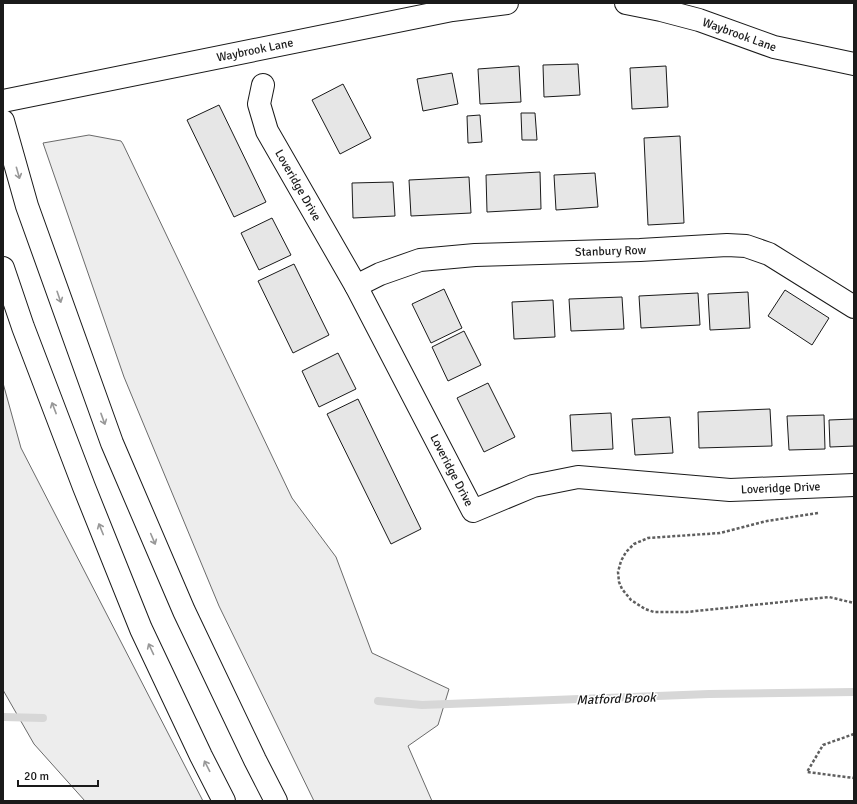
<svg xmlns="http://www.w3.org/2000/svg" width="857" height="804" font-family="Signika,sans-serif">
  <rect width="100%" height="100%" fill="#fff"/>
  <g fill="#ededed" stroke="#6a6a6a">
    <polygon points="89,135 121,141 123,144 292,498 336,557 372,653 449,689 438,725 408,746 432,801 314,801 219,606 124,377 43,143"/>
    <polygon points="3,383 21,448 203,801 85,801 34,744 3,690"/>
  </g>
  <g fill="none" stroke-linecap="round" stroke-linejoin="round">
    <g stroke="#d7d7d7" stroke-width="8">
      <polyline points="378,701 422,705 709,694 854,692"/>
      <polyline points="3,717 43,718"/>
    </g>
  </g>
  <g fill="#e6e6e6" stroke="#1a1a1a">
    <polygon points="578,64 580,95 544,97 543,65"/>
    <polygon points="519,66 521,102 480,104 478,69"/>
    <polygon points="666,66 668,107 632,109 630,68"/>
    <polygon points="452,73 458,104 423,111 417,79"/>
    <polygon points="343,84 371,138 340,154 312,100"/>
    <polygon points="219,105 266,202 234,217 187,120"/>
    <polygon points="521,113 535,113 537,140 522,140"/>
    <polygon points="480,115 482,142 468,143 467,116"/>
    <polygon points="680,136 684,223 648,225 644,138"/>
    <polygon points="540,172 541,209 487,212 486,175"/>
    <polygon points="595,173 598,207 556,210 554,175"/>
    <polygon points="469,177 471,213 411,216 409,180"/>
    <polygon points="393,182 395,216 353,218 352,183"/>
    <polygon points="272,218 291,255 259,270 241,233"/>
    <polygon points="294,264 329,335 293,353 258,281"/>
    <polygon points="444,289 462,328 431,343 412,304"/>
    <polygon points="785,290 829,318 812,345 768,316"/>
    <polygon points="748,292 750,328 710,330 708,294"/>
    <polygon points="698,293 700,325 641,328 639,296"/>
    <polygon points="622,297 624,329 571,331 569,299"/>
    <polygon points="553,300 555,337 514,339 512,302"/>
    <polygon points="464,331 481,365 448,381 432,347"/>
    <polygon points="338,353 356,389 319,407 302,371"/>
    <polygon points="488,383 515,437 484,452 457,398"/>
    <polygon points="358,399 421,529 391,544 327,414"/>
    <polygon points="770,409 772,446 699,448 698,412"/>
    <polygon points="611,413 613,449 572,451 570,415"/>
    <polygon points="824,415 825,449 789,450 787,416"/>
    <polygon points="670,417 673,453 635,455 632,419"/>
    <polygon points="854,419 854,446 830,447 829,420"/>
  </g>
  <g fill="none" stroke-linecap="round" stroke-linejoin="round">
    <g stroke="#1a1a1a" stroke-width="24">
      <g id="minor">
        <path id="s1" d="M626,3L661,10L699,20L774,47L854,64"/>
        <path id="s2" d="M263,85L259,104L267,131L356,286L473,511L533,486L578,477L730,490L854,485"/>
        <path id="s3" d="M3,101L452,10L507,3"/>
        <path id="s4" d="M356,286L380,274L420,260L475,255L640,250L727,245L746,246L769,254L854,307"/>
      </g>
    </g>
    <g stroke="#1a1a1a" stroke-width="24">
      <g id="trunk">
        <polyline points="3,121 27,206 112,443 184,611 255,760 276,801"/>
        <polyline points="3,268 23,327 84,487 141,629 201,756 224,801"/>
      </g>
    </g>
    <g stroke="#5f5f5f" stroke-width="2.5" stroke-dasharray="3 2" stroke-linecap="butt">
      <polyline points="818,513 767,521 720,533 648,538 634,544 626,552 621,561 618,572 619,582 622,589 631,600 645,609 654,612 687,612 829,597 854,603"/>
      <polyline points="854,734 823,745 807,772 854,778"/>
    </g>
    <use href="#minor" stroke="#fff" stroke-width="22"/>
    <use href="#trunk" stroke="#fff" stroke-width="22"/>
  </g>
  <defs><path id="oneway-shaft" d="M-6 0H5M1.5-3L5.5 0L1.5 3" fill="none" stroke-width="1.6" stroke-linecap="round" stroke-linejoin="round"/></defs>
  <g stroke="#989898">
    <use href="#oneway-shaft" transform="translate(18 173) rotate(74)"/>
    <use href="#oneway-shaft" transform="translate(59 297) rotate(71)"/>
    <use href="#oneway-shaft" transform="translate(54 408) rotate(-111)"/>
    <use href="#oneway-shaft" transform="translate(103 419) rotate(70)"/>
    <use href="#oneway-shaft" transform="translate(101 529) rotate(-112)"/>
    <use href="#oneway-shaft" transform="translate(153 539) rotate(67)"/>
    <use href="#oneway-shaft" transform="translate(151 649) rotate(-115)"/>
    <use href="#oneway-shaft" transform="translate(207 766) rotate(-117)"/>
  </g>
  <g text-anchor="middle" stroke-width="3" stroke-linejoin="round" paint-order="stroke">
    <g font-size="12" fill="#1a1a1a" stroke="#fff">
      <text dy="4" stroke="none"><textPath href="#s1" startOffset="118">Waybrook Lane</textPath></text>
      <text dy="4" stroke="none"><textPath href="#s3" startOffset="257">Waybrook Lane</textPath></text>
      <text dy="4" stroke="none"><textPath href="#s2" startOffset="110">Loveridge Drive</textPath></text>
      <text dy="4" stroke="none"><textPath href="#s4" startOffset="260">Stanbury Row</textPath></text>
      <text dy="4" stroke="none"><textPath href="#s2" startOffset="434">Loveridge Drive</textPath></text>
      <text dy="4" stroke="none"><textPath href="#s2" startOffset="794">Loveridge Drive</textPath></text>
    </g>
    <g font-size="13" font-style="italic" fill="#1a1a1a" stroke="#fff">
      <text transform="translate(616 698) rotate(-2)" y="5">Matford Brook</text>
    </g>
  </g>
  <rect width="857" height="804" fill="none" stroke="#1a1a1a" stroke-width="8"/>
  <path d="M18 780v6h80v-6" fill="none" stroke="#1a1a1a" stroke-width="2"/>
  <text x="24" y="780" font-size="12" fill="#1a1a1a" stroke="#ffffff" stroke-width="3" paint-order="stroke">20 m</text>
</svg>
